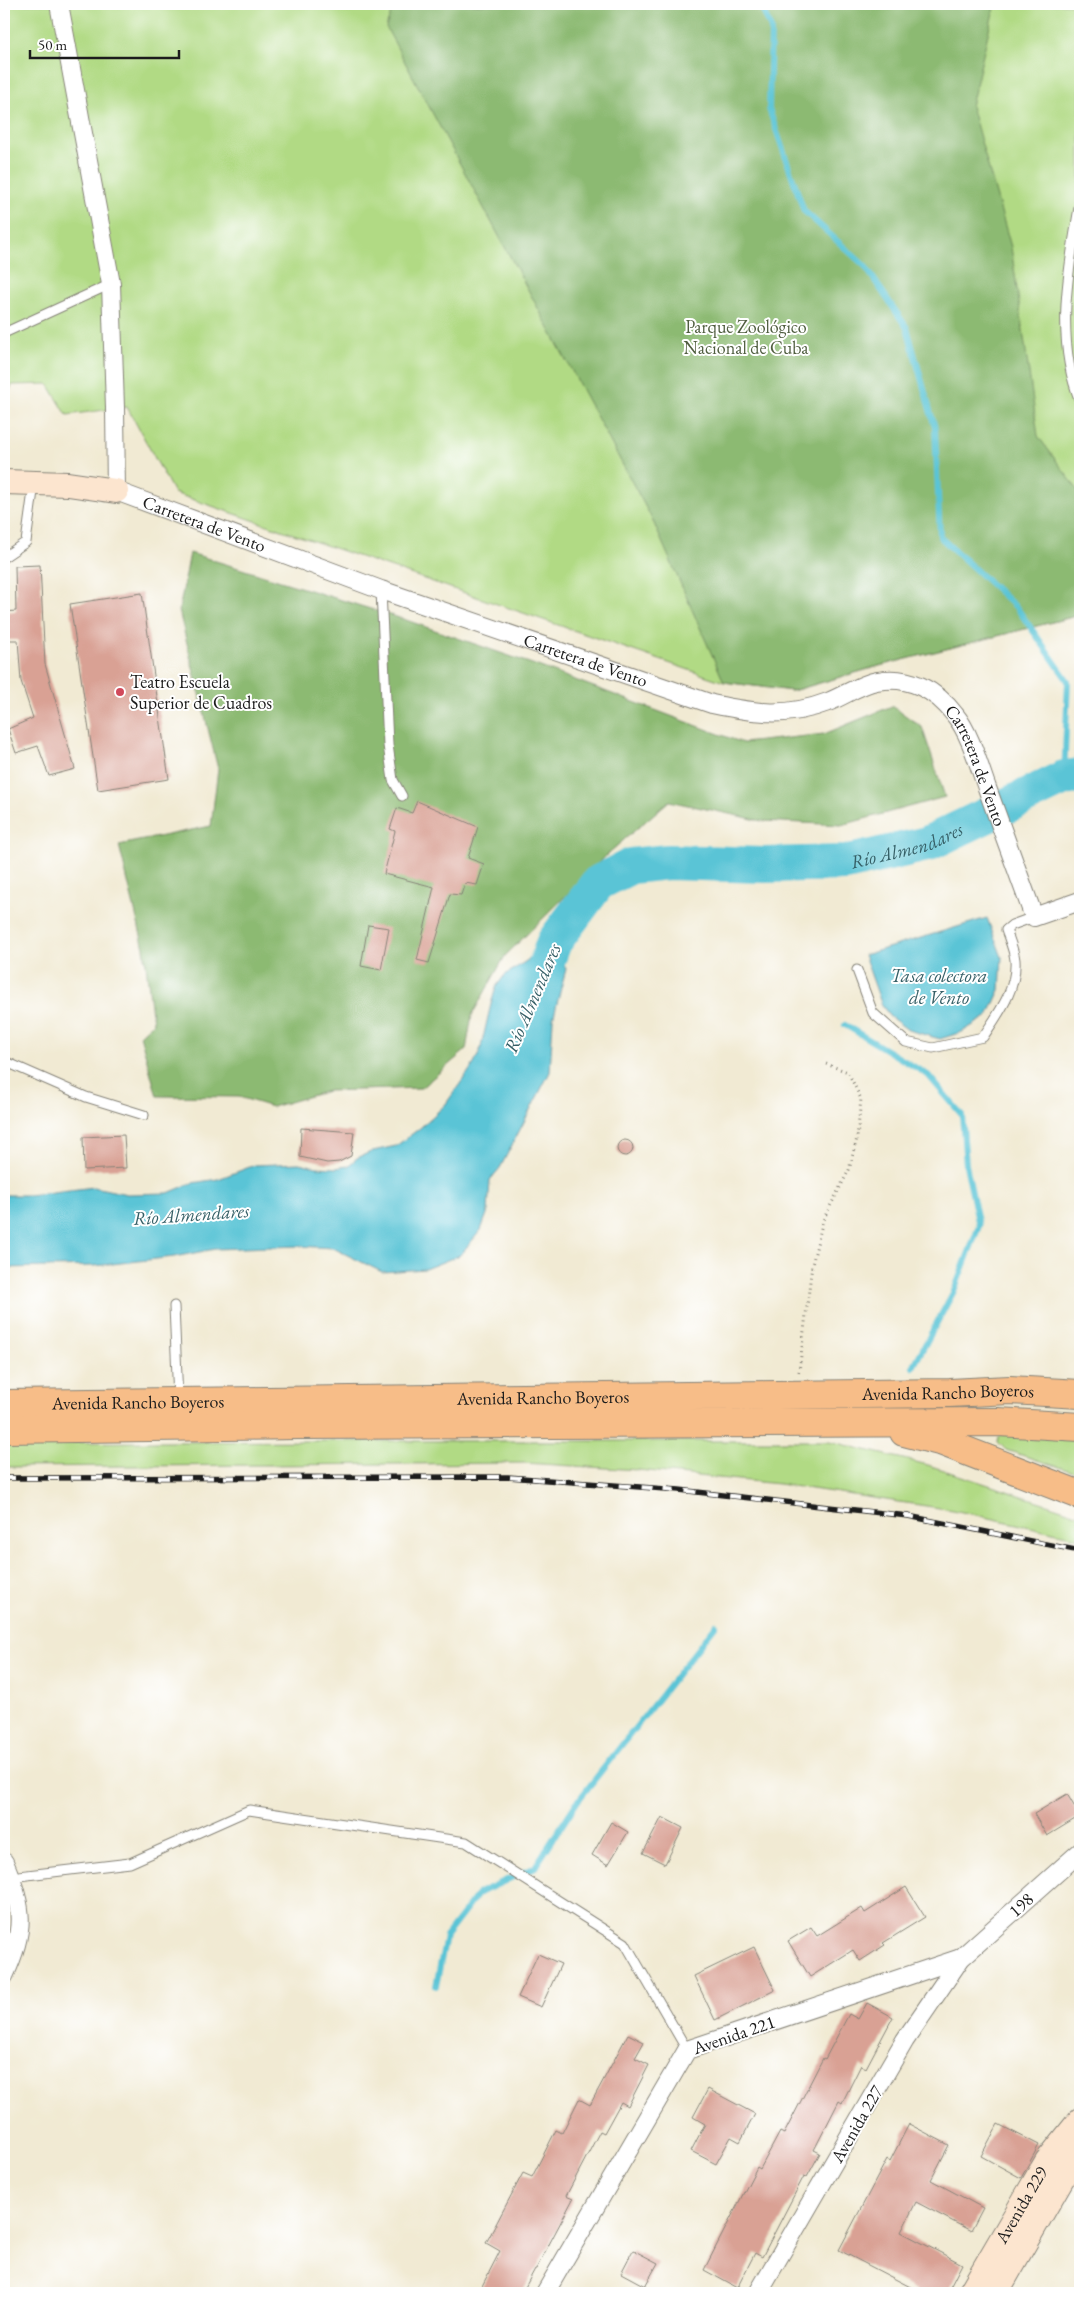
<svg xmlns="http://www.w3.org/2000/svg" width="1084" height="2297" font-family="'EB Garamond',serif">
  <rect width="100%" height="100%" fill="#fff"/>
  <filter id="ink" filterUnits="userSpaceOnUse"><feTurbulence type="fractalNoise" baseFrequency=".02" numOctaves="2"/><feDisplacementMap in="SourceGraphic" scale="10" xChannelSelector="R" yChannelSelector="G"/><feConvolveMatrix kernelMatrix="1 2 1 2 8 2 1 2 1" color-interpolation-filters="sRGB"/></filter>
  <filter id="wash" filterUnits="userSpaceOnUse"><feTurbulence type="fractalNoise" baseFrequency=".0096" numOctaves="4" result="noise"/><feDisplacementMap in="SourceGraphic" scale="20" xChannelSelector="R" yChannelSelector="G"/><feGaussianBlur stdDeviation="1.12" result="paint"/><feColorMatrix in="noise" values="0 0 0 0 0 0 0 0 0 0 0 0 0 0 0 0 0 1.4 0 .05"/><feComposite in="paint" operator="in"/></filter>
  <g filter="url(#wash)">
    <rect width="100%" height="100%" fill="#f1ead3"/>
    <g fill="#b1da84" stroke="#667b50">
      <polygon points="4,4 1080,4 1080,615 879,666 792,691 724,682 174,493 127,407 67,415 48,384 12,385 4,402"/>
      <polygon points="1000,1434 1080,1435 1080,1474 1006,1450 998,1442"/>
      <polygon points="323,1441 829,1441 928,1465 1080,1515 1080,1538 953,1510 779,1484 638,1470 525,1463 4,1467 4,1443"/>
    </g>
    <g fill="#8cba72" stroke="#546b47">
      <polygon points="394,4 995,4 971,106 1011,247 1038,436 1080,493 1080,615 879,666 792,691 724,682 652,519 386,27"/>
      <polygon points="190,553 406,620 535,665 743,743 824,734 892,706 922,727 945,797 842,825 762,821 669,801 611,851 505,956 472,1015 466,1050 421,1088 328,1091 272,1107 239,1097 157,1096 140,1035 153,1023 144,948 119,845 211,826 218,769 179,611"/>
    </g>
    <g fill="#5ac4d6" stroke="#3b7079">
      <polygon points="987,918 1002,957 1000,990 988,1016 962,1032 940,1039 908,1030 889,1016 881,1003 864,955"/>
      <polygon points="554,942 566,969 553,1019 550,1072 500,1168 490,1180 488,1211 481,1230 460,1255 425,1269 382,1272 333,1248 299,1246 215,1249 174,1257 94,1266 4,1268 4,1195 29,1195 94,1187 127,1194 168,1193 192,1183 218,1179 255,1165 299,1163 317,1167 336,1168 348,1166 357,1158 373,1151 396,1146 420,1128 445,1105 474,1064 480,1051 491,1004 496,987 504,976"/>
    </g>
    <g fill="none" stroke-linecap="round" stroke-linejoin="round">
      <g stroke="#5ac4d6" stroke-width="6">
        <polyline points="760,4 771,29 769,109 804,211 865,266 907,328 935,428 940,537 1017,608 1068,681 1064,778"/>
        <polyline points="845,1025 928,1075 962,1115 966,1165 979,1226 954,1291 913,1367"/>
        <polyline points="436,1986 446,1936 479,1893 535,1867 577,1802 716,1625"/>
      </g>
      <path stroke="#5ac4d6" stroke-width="36" id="s1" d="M537,989L554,942L598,883L631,866L668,862L764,865L846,863L927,844L1064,778L1080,776"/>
    </g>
    <g id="blocks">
      <g fill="#d9a194">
        <polygon points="40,565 45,664 75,769 49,776 38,746 16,753 8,729 33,718 21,681 18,640 4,640 4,612 16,611 15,566"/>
        <polygon points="142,593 169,779 98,790 70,604"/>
        <polygon points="417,801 478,827 468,858 484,864 477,885 465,883 461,895 450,894 429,963 417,960 434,887 384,874 395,831 390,829 397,808 412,813"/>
        <polygon points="368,925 389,928 381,970 361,966"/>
        <polygon points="301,1128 354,1132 351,1156 339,1162 327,1163 300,1157"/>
        <polygon points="124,1135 126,1168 84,1170 83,1137"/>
        <circle cx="625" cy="1148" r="8"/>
        <polygon points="1067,1794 1080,1816 1047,1836 1034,1814"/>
        <polygon points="662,1817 683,1828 665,1864 643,1853"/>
        <polygon points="611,1822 628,1832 608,1865 592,1855"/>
        <polygon points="906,1887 925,1917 883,1943 885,1945 860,1961 853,1950 810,1977 788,1941 811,1927 817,1936 862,1908 865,1913"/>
        <polygon points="754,1947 775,1990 715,2020 694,1976"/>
        <polygon points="538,1954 561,1964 541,2007 518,1997"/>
        <polygon points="867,2003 893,2017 866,2068 861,2065 842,2103 839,2101 814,2150 820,2153 807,2177 804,2176 762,2257 755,2253 737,2288 704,2270 757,2167 760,2169 780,2132 784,2134 823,2058 825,2059 849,2014 858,2019"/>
        <polygon points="628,2034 644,2042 635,2058 649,2065 628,2106 621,2102 604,2133 600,2131 566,2196 573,2199 536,2269 535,2269 522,2293 490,2293 481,2288 500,2251 486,2243 523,2173 532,2177 556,2130 562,2133 579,2099 590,2105"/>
        <polygon points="708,2089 755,2114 740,2142 731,2137 716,2164 691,2151 705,2124 693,2117"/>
        <polygon points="909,2124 949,2145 931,2180 983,2208 971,2231 916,2202 901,2232 962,2264 947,2293 922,2293 839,2250 887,2159 890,2161"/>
        <polygon points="998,2124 1039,2145 1021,2178 981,2156"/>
        <polygon points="633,2250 658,2263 645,2286 621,2273"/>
      </g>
    </g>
  </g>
  <g filter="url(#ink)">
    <use href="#blocks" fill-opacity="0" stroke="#868378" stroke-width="1"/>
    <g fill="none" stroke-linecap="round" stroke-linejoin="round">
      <g stroke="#868378" stroke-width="11">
        <g id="lane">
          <path d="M1080,202C1069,266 1054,339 1080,401"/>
          <polyline points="4,333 111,284"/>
          <polyline points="4,557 26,542 34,484"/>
          <polyline points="381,590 388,745 393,780 402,796"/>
          <path d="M857,970L873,1013L906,1042L933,1048L983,1037C998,1014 1017,990 1015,960C1014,950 1009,939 1006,930L1012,925L1034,917"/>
          <polyline points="4,1061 86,1097 144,1115"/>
          <polyline points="174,1306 178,1400"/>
          <polyline points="10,1877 130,1863 249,1810 466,1842 625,1943 687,2050"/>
        </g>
      </g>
      <g stroke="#868378" stroke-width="20">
        <g id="street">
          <path id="s2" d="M59,4L111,284L115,408L116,491L381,590L712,704C755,713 786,718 828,702C844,696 860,684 877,681C909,675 936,690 955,715C970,733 979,766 987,788C1003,831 1018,874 1034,917L1080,901"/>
          <path d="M4,1862C24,1907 26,1930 4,1976"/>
          <polyline points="545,2293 687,2050 961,1958"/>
          <polyline points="758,2293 905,2040 961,1958 1080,1852"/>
        </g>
      </g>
      <g stroke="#868378" stroke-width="26">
        <g id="secondary">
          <polyline points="4,482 68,484 116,491"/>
          <path id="s3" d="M970,2293L1047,2161L1080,2120"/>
          <polyline points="996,2293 1064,2175 1080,2154"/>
        </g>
      </g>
      <g stroke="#868378" stroke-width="30">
        <g id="highway">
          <path id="s4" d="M4,1404L950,1393L1010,1390L1080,1394"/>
          <polyline points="4,1429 299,1425 998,1422 1080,1427"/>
          <polyline points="904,1432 943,1442 1080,1495"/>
        </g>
      </g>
      <polyline stroke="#868378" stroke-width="3" stroke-dasharray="1 4" stroke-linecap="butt" points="799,1372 812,1265 823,1220 849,1170 857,1138 861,1099 848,1072 826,1064"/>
      <use href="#lane" stroke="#fff" stroke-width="9"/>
      <use href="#street" stroke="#fff" stroke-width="18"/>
      <use href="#secondary" stroke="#fce5cf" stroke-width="24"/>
      <use href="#highway" stroke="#f7bd88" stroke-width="28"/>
      <g stroke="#1c1c1c" stroke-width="5.5">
        <polyline id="rail" points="4,1478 508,1477 679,1490 908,1516 1080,1551"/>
      </g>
      <use href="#rail" stroke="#fff" stroke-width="4" stroke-dasharray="11" stroke-linecap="butt"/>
    </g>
  </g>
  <circle fill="#d1495b" stroke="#fff" stroke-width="2" cx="120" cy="692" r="5"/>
  <g text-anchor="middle" stroke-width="4" stroke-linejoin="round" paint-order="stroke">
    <g font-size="18" fill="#505e40" stroke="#fff">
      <text x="746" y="333">Parque Zoológico<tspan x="746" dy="21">Nacional de Cuba</tspan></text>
    </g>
    <g font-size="18" fill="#1c1c1c" stroke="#fff">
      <text dy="6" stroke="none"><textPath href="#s2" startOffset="586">Carretera de Vento</textPath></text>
      <text dy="6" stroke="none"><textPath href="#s2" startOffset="991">Carretera de Vento</textPath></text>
      <text dy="6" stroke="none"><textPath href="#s2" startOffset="1441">Carretera de Vento</textPath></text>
      <text dy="6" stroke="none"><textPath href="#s4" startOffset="944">Avenida Rancho Boyeros</textPath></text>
      <text dy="6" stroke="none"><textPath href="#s4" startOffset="539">Avenida Rancho Boyeros</textPath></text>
      <text dy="6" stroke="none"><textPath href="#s4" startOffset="134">Avenida Rancho Boyeros</textPath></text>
      <text transform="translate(1021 1905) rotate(-42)" y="6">198</text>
      <text transform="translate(734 2035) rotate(-19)" y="6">Avenida 221</text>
      <text transform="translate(857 2124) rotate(-60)" y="6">Avenida 227</text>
      <text dy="6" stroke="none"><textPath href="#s3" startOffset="102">Avenida 229</textPath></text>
    </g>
    <g font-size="18" fill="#1c1c1c" stroke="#fff" text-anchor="start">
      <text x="130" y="688">Teatro Escuela<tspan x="130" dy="21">Superior de Cuadros</tspan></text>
    </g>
    <g font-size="19" font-style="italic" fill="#355f66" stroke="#fff">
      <text dy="7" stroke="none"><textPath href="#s1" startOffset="439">Río Almendares</textPath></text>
      <text x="939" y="982">Tasa colectora<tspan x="939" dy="22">de Vento</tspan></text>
      <text transform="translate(532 998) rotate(-67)" y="7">Río Almendares</text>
      <text transform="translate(191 1214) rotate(-4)" y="7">Río Almendares</text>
    </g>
  </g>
  <rect width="1084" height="2297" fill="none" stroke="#fff" stroke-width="20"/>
  <path d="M30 50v8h149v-8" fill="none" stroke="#1c1c1c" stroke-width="2.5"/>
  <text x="38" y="50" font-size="15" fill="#1c1c1c" stroke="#ffffff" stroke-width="4" paint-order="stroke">50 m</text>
</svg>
